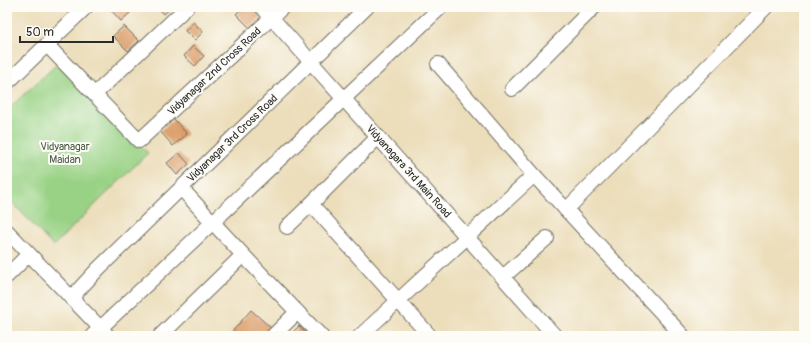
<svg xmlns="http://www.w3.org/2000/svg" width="811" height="343" font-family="Pangolin,sans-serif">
  <rect width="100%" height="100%" fill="#fdfcf7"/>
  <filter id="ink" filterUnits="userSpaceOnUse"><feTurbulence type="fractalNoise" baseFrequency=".025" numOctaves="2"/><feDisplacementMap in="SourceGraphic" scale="8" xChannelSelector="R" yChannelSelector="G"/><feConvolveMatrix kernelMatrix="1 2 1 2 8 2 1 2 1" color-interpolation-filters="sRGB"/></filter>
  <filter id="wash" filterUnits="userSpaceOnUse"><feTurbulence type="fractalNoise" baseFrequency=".012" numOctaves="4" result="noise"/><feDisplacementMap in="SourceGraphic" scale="16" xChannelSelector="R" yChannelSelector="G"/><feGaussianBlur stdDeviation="0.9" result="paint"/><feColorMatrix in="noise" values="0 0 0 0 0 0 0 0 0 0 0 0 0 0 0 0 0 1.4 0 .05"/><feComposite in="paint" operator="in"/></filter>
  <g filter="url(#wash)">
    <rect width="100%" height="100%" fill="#ecdebb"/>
    <polygon fill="#99d285" stroke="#627e58" points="58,63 148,153 53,246 7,197 7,110"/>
    <g id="blocks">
      <g fill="#da9a63">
        <polygon points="108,7 132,7 134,9 121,21"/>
        <polygon points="157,7 172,7 164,14"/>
        <polygon points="243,7 252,7 261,17 250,28 236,14"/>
        <polygon points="193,22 203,32 195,40 185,31"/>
        <polygon points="124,26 139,41 128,51 113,36"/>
        <polygon points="193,46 204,56 195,66 184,56"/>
        <polygon points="174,119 187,134 173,146 160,131"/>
        <polygon points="179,153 189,164 177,175 167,163"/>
        <polygon points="251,310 271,328 263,336 235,336 231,333"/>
        <polygon points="299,326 308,336 289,336"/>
      </g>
    </g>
  </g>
  <g filter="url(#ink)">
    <use href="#blocks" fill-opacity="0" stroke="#6f6a5d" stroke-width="1"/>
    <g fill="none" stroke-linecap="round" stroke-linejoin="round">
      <g stroke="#6f6a5d" stroke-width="16">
        <g id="minor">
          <polyline points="262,7 555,336"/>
          <polyline points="47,45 139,141 283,7"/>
          <polyline points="438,64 534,175 683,336"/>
          <polyline points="7,83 86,7"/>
          <polyline points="512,89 594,7"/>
          <polyline points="95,94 187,7"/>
          <path d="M181,188C227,238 273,288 321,336"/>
          <polyline points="311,204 378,137"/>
          <polyline points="566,210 766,7"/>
          <polyline points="287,227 311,204 430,336"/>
          <polyline points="7,231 108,336"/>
          <polyline points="7,276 29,254"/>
          <polyline points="503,277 547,238"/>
          <polyline points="71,298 98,269 367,7"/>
          <polyline points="92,336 441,7"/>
          <polyline points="160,336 243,255"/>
          <polyline points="273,336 297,312"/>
          <polyline points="360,336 534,175"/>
        </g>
      </g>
      <use href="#minor" stroke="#fff" stroke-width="14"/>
    </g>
  </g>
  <g text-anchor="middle" stroke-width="4" stroke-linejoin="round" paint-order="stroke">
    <g font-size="11" fill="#2b2b2b" stroke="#fdfcf7">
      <text transform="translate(214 71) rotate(-43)" y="4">Vidyanagar 2nd Cross Road</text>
      <text transform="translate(232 138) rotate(-44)" y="4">Vidyanagar 3rd Cross Road</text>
      <text transform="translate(409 171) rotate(48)" y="4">Vidyanagara 3rd Main Road</text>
    </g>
    <g font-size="11" fill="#4c5d46" stroke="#fdfcf7">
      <text x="65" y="150">Vidyanagar<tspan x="65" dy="13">Maidan</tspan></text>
    </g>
  </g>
  <rect width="811" height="343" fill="none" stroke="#fdfcf7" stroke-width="24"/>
  <path d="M20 36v6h93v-6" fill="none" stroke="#2b2b2b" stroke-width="2"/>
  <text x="26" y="36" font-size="12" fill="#2b2b2b" stroke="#fdfcf7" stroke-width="3" paint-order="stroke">50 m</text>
</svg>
